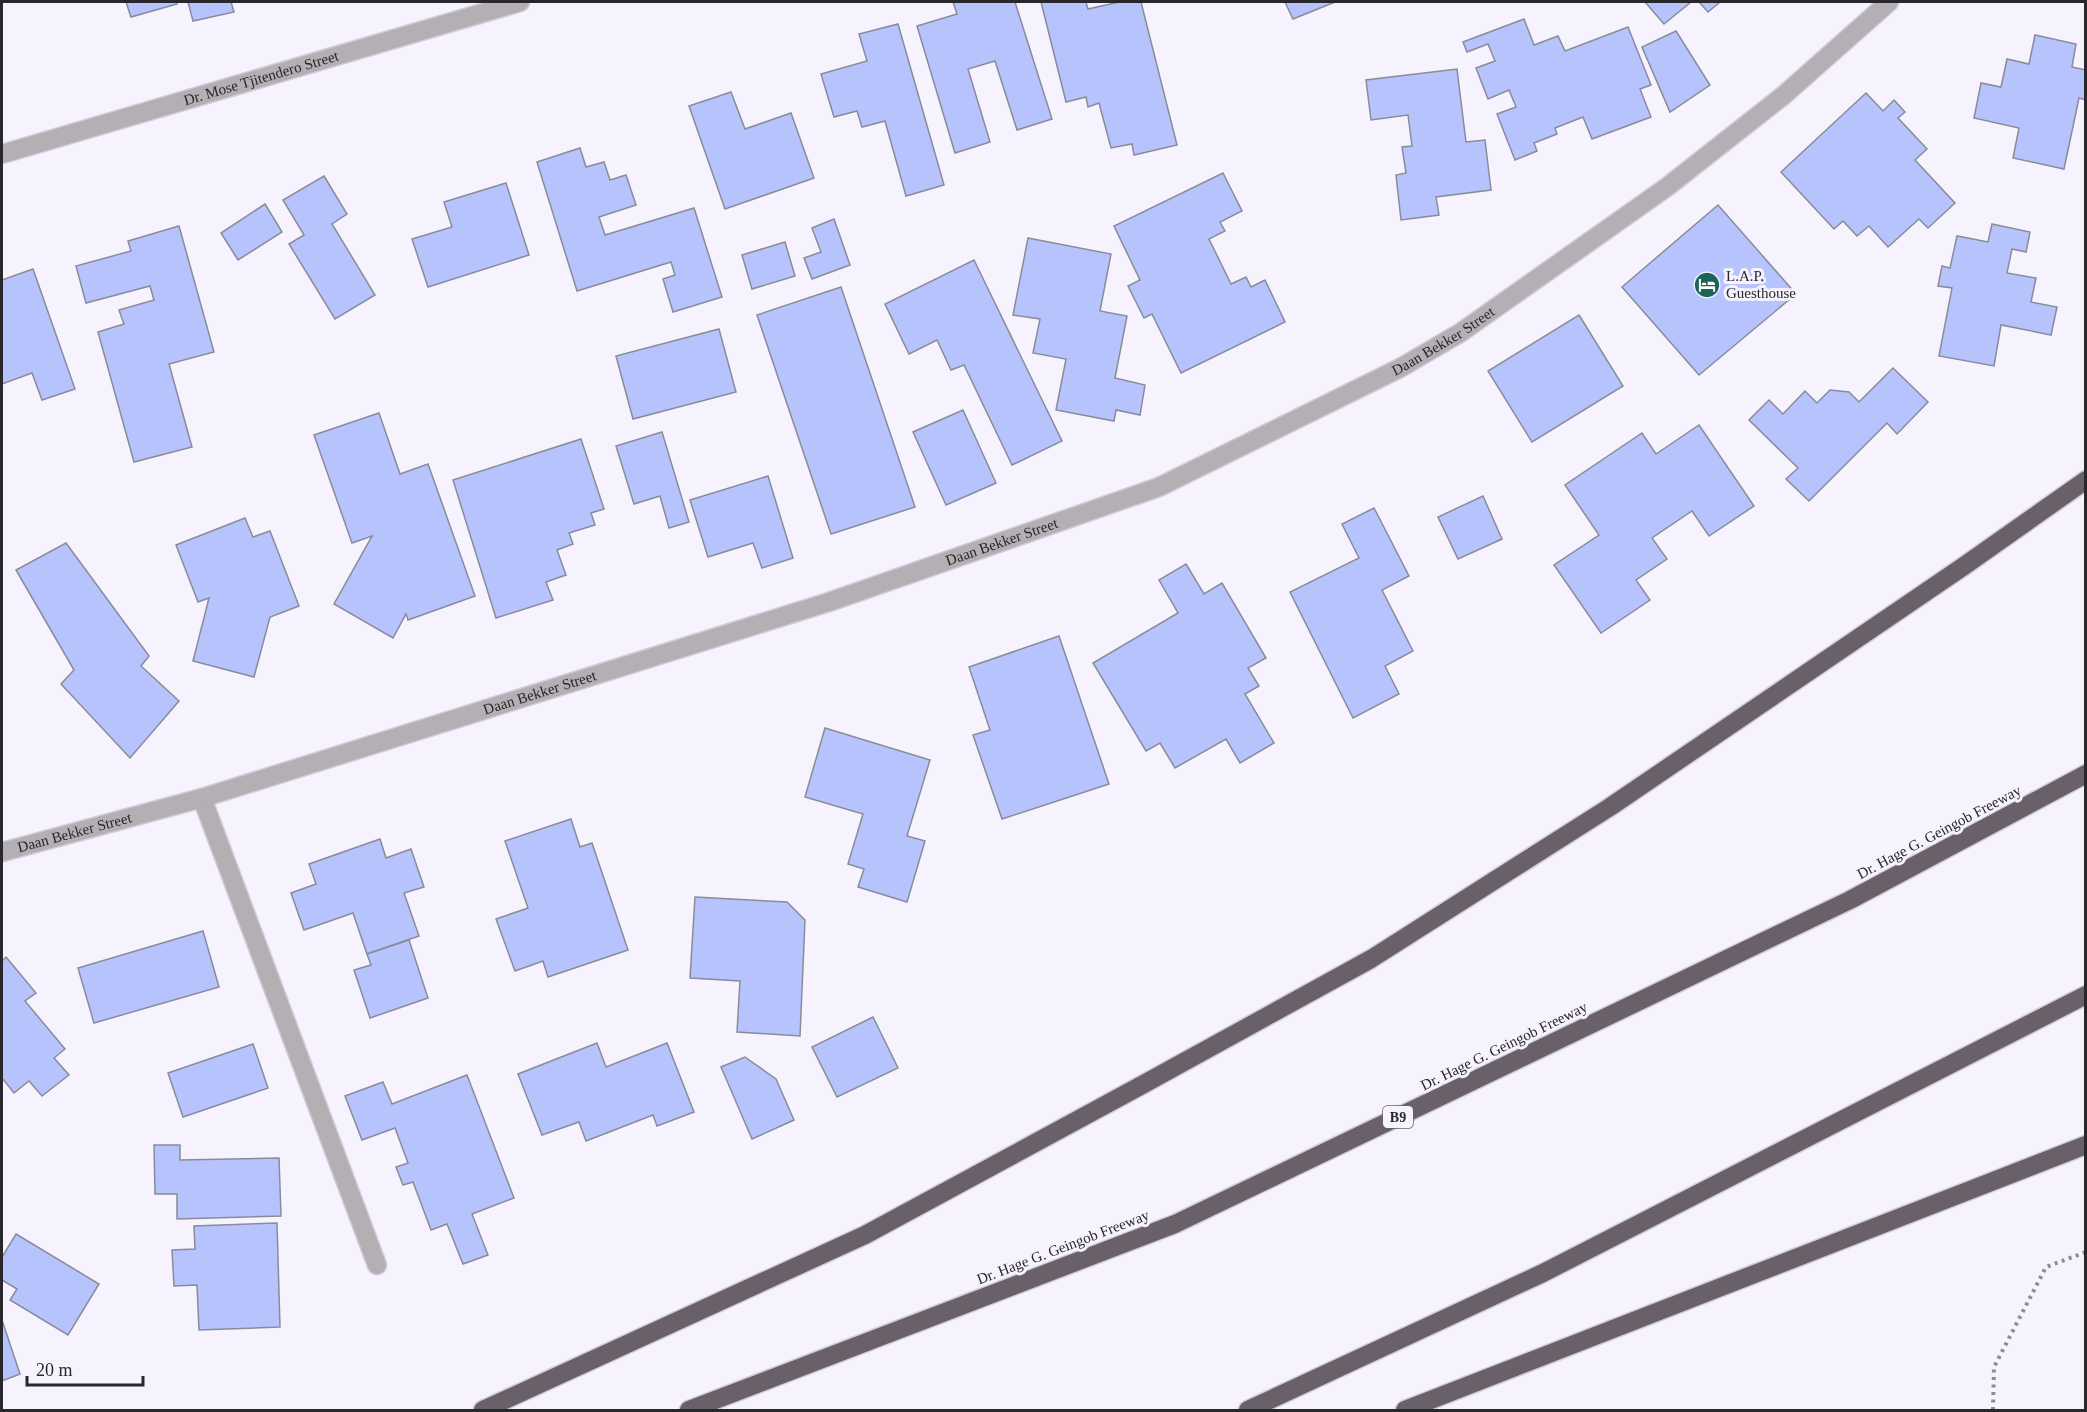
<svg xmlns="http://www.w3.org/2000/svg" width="2087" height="1412" font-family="'Times New Roman',serif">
  <rect width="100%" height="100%" fill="#f6f3fe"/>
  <g fill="#b6c3fd" stroke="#898c98" stroke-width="1.5">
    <polygon points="126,2 176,2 177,4 131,17"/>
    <polygon points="188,2 231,2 234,12 193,21"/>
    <polygon points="953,2 1015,2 1052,119 1017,130 995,61 968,69 990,142 955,153 917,26 957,14"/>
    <polygon points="1041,2 1086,2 1088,9 1119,2 1141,2 1177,145 1134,155 1132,144 1111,148 1099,103 1088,107 1086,97 1066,102"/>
    <polygon points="1285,2 1335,2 1293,19"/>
    <polygon points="1645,2 1691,2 1664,24"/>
    <polygon points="1699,2 1720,2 1708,12"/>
    <polygon points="1524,19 1534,45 1558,36 1565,51 1628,27 1651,85 1640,89 1651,117 1592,139 1583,117 1555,128 1557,134 1534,143 1537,151 1515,160 1497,114 1516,107 1509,90 1488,99 1476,68 1495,61 1488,44 1467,52 1463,42"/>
    <polygon points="898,24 944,185 906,196 885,121 862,127 857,111 834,117 821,74 867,61 859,34"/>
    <polygon points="1676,31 1710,85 1670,112 1642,47"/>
    <polygon points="2035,35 2076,44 2072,67 2086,70 2086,100 2079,98 2064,169 2013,158 2019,128 1974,118 1981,83 2001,87 2007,59 2029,64"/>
    <polygon points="1457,69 1466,142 1485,140 1491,190 1436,197 1439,215 1401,220 1396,175 1406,173 1402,147 1412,146 1408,115 1371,120 1366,80"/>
    <polygon points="731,92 745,129 791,113 814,178 725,209 689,106"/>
    <polygon points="1866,93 1883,111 1894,100 1905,112 1898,118 1927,149 1915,160 1955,203 1928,228 1919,219 1888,247 1869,226 1857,236 1843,221 1834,229 1781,172"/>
    <polygon points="580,148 586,167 604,162 610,180 626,175 636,205 599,217 605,235 694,208 722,297 673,312 663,279 675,275 671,262 577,291 537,162"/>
    <polygon points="1223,173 1242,211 1220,222 1225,231 1209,239 1231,284 1246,277 1251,287 1265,280 1285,322 1181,373 1152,314 1144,318 1128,286 1140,280 1114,226"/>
    <polygon points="324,176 347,214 332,224 375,295 335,319 289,244 304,235 283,200"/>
    <polygon points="506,183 529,255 428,287 412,239 452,227 444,202"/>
    <polygon points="265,204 282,232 238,260 221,233"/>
    <polygon points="1718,205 1796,294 1699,375 1622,287"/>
    <polygon points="834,219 850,265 812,279 804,258 821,252 812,228"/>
    <polygon points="1992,224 2030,232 2026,252 2012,249 2007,273 2036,278 2031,302 2057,307 2051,335 2001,325 1994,366 1939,356 1952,288 1938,286 1942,266 1950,268 1957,236 1988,242"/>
    <polygon points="179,226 214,352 169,364 192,447 134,462 98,332 124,324 119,310 154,300 150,286 86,303 76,266 131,251 128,241"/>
    <polygon points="1028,238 1111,254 1100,311 1127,316 1115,378 1145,385 1140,415 1116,410 1114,421 1056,410 1066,359 1033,353 1040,319 1013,315"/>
    <polygon points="785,242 795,276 752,289 742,255"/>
    <polygon points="974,260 1062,441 1012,465 964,365 951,370 937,340 909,354 885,304"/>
    <polygon points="33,269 75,389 42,400 32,373 2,384 2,280"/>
    <polygon points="841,287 915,507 831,534 757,315"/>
    <polygon points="1579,315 1623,386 1532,442 1488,371"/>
    <polygon points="719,329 736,392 633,419 616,356"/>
    <polygon points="1893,368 1928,402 1897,434 1887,423 1809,501 1786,479 1798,468 1749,420 1769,400 1783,414 1805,391 1817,403 1830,390 1849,392 1859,402"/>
    <polygon points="963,410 996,483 946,505 913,432"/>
    <polygon points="379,413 400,474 428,464 475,596 408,620 406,614 393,638 334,604 372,536 352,543 314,435"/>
    <polygon points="1699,425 1754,506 1709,536 1692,511 1652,538 1667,559 1636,580 1650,600 1601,633 1554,565 1599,535 1565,485 1642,433 1656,454"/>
    <polygon points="662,432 689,522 669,528 660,496 634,504 616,446"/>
    <polygon points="581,439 604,509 591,513 595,525 569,533 573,544 557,550 566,575 546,582 553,600 496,618 453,480"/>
    <polygon points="768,476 793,558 762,568 753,543 708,557 690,500"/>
    <polygon points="1483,496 1502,539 1458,559 1438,517"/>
    <polygon points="1374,508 1409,576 1382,590 1413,651 1385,666 1399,694 1353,718 1290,592 1359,558 1342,524"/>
    <polygon points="245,518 253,537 270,531 299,606 270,617 254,677 193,661 209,598 198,602 176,545"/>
    <polygon points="66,543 149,656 141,666 179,701 130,758 61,684 74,670 16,570"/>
    <polygon points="1186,564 1204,594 1222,583 1266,658 1248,668 1259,686 1245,694 1274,743 1240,763 1226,739 1175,768 1160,743 1146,751 1093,663 1178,613 1159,580"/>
    <polygon points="1059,636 1109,784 1002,819 973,735 990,730 969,667"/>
    <polygon points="825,728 930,760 907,836 925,841 907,902 858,887 864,869 848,864 863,814 805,797"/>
    <polygon points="571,819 580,847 592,843 628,950 548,977 543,961 515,971 496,919 528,908 505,841"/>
    <polygon points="380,839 386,858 411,849 424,887 404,893 419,936 367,954 353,913 304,930 291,893 316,884 309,864"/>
    <polygon points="695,897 787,902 805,920 800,1036 737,1032 740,981 690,978"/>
    <polygon points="203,931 219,987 94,1023 78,968"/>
    <polygon points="409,940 428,998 370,1018 354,970 371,965 367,954"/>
    <polygon points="6,957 36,993 25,1001 65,1049 54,1058 69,1075 42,1096 29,1081 14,1093 2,1078 2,961"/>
    <polygon points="873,1017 898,1068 837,1097 812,1047"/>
    <polygon points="597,1043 606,1067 667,1043 694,1112 657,1126 653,1115 586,1141 579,1122 542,1135 518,1074"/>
    <polygon points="253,1044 268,1088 183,1117 168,1073"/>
    <polygon points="745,1057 776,1079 794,1120 752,1139 721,1067"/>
    <polygon points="467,1075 514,1198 472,1214 488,1255 463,1264 447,1224 431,1230 413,1182 403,1185 396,1167 408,1163 395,1128 362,1140 345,1096 383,1082 392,1104"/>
    <polygon points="154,1145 180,1145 180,1160 279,1158 281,1216 177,1219 177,1194 155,1194"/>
    <polygon points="277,1223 280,1327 199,1330 197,1285 174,1286 172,1250 195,1249 194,1226"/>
    <polygon points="16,1234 99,1284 68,1335 10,1300 17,1289 2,1280 2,1257"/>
    <polygon points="2,1320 20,1374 2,1381"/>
  </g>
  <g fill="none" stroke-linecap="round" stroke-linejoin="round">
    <g stroke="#d1ced8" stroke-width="21">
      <g id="minor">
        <path id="s1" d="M2,154L520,2"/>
        <polyline points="202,798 377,1265"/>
        <path id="s2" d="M2,852L202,798L829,602L1159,487L1400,368L1460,333L1667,187L1784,95L1889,2"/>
      </g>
    </g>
    <g stroke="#d1ced8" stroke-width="21">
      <g id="highway">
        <polyline points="483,1410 865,1235 1142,1085 1371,959 1610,807 1964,566 2086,480"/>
        <polyline points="689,1410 1175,1224 1850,900 2086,774"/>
        <polyline points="1248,1410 1543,1273 2086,995"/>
        <polyline points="1405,1410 2086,1145"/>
      </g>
    </g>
    <polyline stroke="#8d8b93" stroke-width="4" stroke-dasharray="3 4.5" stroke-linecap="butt" points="1993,1410 1994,1367 2046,1267 2086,1252"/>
    <use href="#minor" stroke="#b3afb4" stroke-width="18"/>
    <use href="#highway" stroke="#69606a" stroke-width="18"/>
  </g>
  <defs>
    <g id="hotel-disc" transform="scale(1.35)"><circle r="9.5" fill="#1d6458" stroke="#f6f3fe"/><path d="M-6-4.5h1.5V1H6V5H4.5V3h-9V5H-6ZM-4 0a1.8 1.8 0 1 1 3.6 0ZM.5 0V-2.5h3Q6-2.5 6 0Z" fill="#fff"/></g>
  </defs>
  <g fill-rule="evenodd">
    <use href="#hotel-disc" x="1707" y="285"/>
  </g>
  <g text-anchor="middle" stroke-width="6" stroke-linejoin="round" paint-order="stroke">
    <rect fill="#f6f3fe" stroke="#66646b" stroke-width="1.5" x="1383" y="1106" width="30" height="22" rx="4.5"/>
    <g font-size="14" font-weight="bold" fill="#28272c">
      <text x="1398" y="1122">B9</text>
    </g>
    <g font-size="15" fill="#28272c" stroke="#f6f3fe">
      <text dy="5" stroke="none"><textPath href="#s1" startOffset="270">Dr. Mose Tjitendero Street</textPath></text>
      <text dy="5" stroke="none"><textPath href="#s2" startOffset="1533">Daan Bekker Street</textPath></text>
      <text dy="5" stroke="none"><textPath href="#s2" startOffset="1047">Daan Bekker Street</textPath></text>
      <text dy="5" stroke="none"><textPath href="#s2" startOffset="561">Daan Bekker Street</textPath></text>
      <text dy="5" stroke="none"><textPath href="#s2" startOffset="75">Daan Bekker Street</textPath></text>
      <text transform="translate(1939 832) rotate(-28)" y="5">Dr. Hage G. Geingob Freeway</text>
      <text transform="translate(1504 1046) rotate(-26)" y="5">Dr. Hage G. Geingob Freeway</text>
      <text transform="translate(1063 1247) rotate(-21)" y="5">Dr. Hage G. Geingob Freeway</text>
    </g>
    <g font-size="15" fill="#28272c" stroke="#f6f3fe" text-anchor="start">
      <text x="1726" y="281">L.A.P.<tspan x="1726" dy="17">Guesthouse</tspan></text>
    </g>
  </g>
  <rect width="2087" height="1412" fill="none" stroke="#28272c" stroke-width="6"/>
  <path d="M27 1376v9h116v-9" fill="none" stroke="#28272c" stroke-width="3"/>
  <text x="36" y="1376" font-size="18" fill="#28272c" stroke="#f6f3fe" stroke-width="4.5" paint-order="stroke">20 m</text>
</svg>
